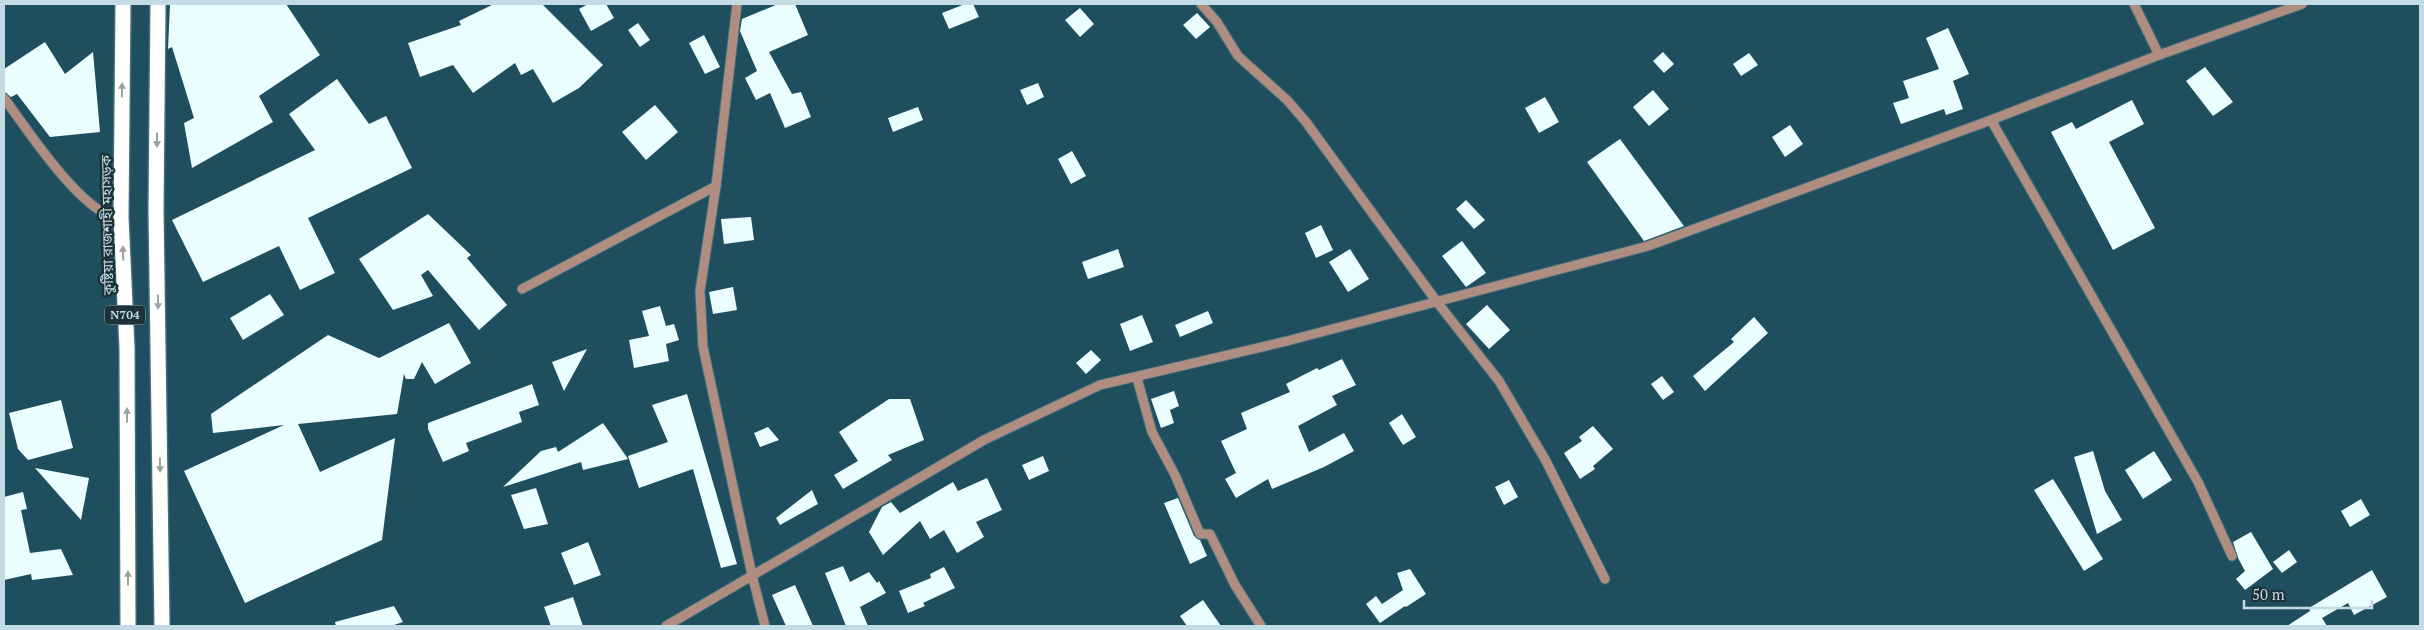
<svg xmlns="http://www.w3.org/2000/svg" width="2424" height="630" font-family="'PT Serif','Noto Sans Bengali',serif">
  <rect width="100%" height="100%" fill="#1f4e5e"/>
  <g fill="#eafdff">
    <polygon points="170,4 286,4 320,55 259,96 273,122 192,168 184,123 194,118 172,47 168,49"/>
    <polygon points="494,4 542,4 603,65 579,88 553,103 533,69 521,75 515,63 473,93 453,65 420,77 408,43 461,25 459,21"/>
    <polygon points="588,4 606,4 614,18 591,31 579,9"/>
    <polygon points="778,4 795,4 808,35 769,52 792,94 801,92 811,117 785,128 770,93 756,100 745,78 757,71 740,31 742,19"/>
    <polygon points="965,4 973,4 979,17 949,29 942,13"/>
    <polygon points="1080,8 1094,24 1080,37 1065,20"/>
    <polygon points="1197,13 1210,27 1196,39 1183,25"/>
    <polygon points="638,23 650,40 640,47 628,30"/>
    <polygon points="1948,28 1969,74 1953,81 1963,109 1946,115 1944,109 1901,124 1893,103 1909,98 1903,81 1939,69 1926,38"/>
    <polygon points="704,35 720,67 705,74 689,43"/>
    <polygon points="45,42 65,74 93,52 100,132 50,137 17,94 11,97 4,92 4,69"/>
    <polygon points="1663,52 1674,64 1664,73 1653,61"/>
    <polygon points="1749,53 1758,65 1741,76 1733,64"/>
    <polygon points="2205,67 2233,102 2213,116 2186,81"/>
    <polygon points="337,79 369,124 386,116 412,168 308,218 335,273 300,290 279,246 203,282 172,220 315,150 289,114"/>
    <polygon points="1038,83 1044,97 1027,105 1020,90"/>
    <polygon points="1653,90 1669,109 1649,126 1633,107"/>
    <polygon points="1545,97 1559,122 1539,133 1525,108"/>
    <polygon points="2132,100 2144,124 2109,142 2155,228 2113,250 2051,132 2072,122 2076,129"/>
    <polygon points="655,105 678,132 646,160 622,132"/>
    <polygon points="918,107 923,120 893,132 888,118"/>
    <polygon points="1790,125 1803,144 1785,157 1772,137"/>
    <polygon points="1620,139 1684,226 1644,241 1587,162"/>
    <polygon points="1072,151 1086,176 1071,184 1058,159"/>
    <polygon points="1466,200 1485,220 1474,229 1456,209"/>
    <polygon points="428,214 471,255 467,258 507,305 479,330 428,270 421,275 433,296 393,310 359,259"/>
    <polygon points="751,217 754,240 724,244 721,219"/>
    <polygon points="1321,225 1333,250 1316,258 1305,233"/>
    <polygon points="1462,241 1486,273 1466,287 1442,256"/>
    <polygon points="1118,249 1124,267 1088,279 1082,262"/>
    <polygon points="1350,249 1369,279 1348,292 1329,262"/>
    <polygon points="733,287 737,310 713,314 709,292"/>
    <polygon points="270,294 284,315 243,340 230,318"/>
    <polygon points="1487,305 1510,330 1489,349 1466,324"/>
    <polygon points="660,306 666,326 674,324 679,340 666,344 669,361 634,368 629,340 649,336 642,311"/>
    <polygon points="1208,311 1213,323 1180,337 1175,325"/>
    <polygon points="1142,315 1153,342 1130,351 1120,324"/>
    <polygon points="1754,317 1768,333 1705,391 1693,376 1734,342 1731,339"/>
    <polygon points="449,323 471,363 435,384 422,362 414,379 406,379 404,374 397,414 298,424 320,472 395,438 382,540 245,603 184,471 284,425 213,433 211,414 328,335 379,358"/>
    <polygon points="587,349 564,391 552,362"/>
    <polygon points="1091,350 1101,360 1086,374 1076,363"/>
    <polygon points="1342,359 1356,385 1332,396 1337,405 1298,426 1309,452 1344,433 1354,451 1324,467 1272,489 1268,479 1236,498 1225,479 1236,473 1221,441 1247,429 1241,413 1290,392 1286,384 1317,368 1319,370"/>
    <polygon points="1662,376 1674,392 1663,400 1651,384"/>
    <polygon points="532,384 539,405 519,412 522,422 466,443 469,451 443,462 428,429 428,423"/>
    <polygon points="1174,391 1179,406 1170,410 1174,423 1161,428 1151,399"/>
    <polygon points="687,394 737,564 721,568 693,469 639,488 628,456 668,442 652,405"/>
    <polygon points="889,399 910,399 924,440 888,455 892,460 843,489 834,475 858,461 839,432"/>
    <polygon points="61,400 73,448 28,460 18,449 9,413"/>
    <polygon points="1402,414 1416,437 1403,445 1389,423"/>
    <polygon points="603,423 628,459 583,470 581,462 503,487 541,451 556,447 558,452"/>
    <polygon points="1593,426 1613,449 1593,466 1595,469 1580,479 1564,453 1582,441 1579,437"/>
    <polygon points="768,427 779,440 760,447 754,433"/>
    <polygon points="2093,451 2105,491 2122,520 2097,534 2074,457"/>
    <polygon points="2154,451 2172,480 2143,499 2125,470"/>
    <polygon points="1043,456 1049,471 1029,480 1022,465"/>
    <polygon points="35,468 89,478 81,520"/>
    <polygon points="987,478 1002,510 976,522 984,537 957,553 944,530 930,539 920,521 883,555 869,532 882,507 891,502 900,513 953,482 958,491"/>
    <polygon points="2053,479 2103,559 2084,571 2034,490"/>
    <polygon points="1509,480 1518,497 1504,505 1495,487"/>
    <polygon points="536,488 548,524 524,529 511,495"/>
    <polygon points="812,490 818,504 780,525 776,518"/>
    <polygon points="23,492 27,509 21,510 30,553 61,549 73,575 32,580 31,574 4,580 4,497"/>
    <polygon points="1178,498 1194,536 1200,540 1207,556 1190,564 1164,503"/>
    <polygon points="2361,499 2370,515 2350,527 2341,511"/>
    <polygon points="2251,532 2273,569 2245,590 2236,579 2245,571 2238,558 2233,542"/>
    <polygon points="588,542 601,575 574,585 561,553"/>
    <polygon points="2289,550 2297,562 2282,573 2273,562"/>
    <polygon points="843,566 850,582 869,572 877,583 879,581 886,593 860,607 868,626 846,626 825,573"/>
    <polygon points="944,567 955,588 923,603 925,606 908,613 899,591 931,578 930,574"/>
    <polygon points="1410,569 1426,594 1406,607 1405,606 1380,623 1366,604 1376,596 1382,604 1403,590 1397,573"/>
    <polygon points="2372,570 2387,597 2354,615 2348,603 2322,618 2327,626 2287,626 2310,611 2309,608"/>
    <polygon points="795,585 813,626 786,626 772,595"/>
    <polygon points="573,597 583,626 551,626 544,607"/>
    <polygon points="1203,600 1221,626 1187,626 1180,616"/>
    <polygon points="394,606 403,622 391,626 336,626 335,622"/>
  </g>
  <g fill="none" stroke-linecap="round" stroke-linejoin="round">
    <g stroke="#436d7b" stroke-width="11">
      <g id="minor">
        <polyline points="737,4 716,186 700,291 703,347 752,575 765,626"/>
        <polyline points="1201,4 1217,22 1238,56 1287,100 1306,122 1437,302 1499,381 1546,461 1605,579"/>
        <polyline points="2134,4 2159,55"/>
        <path d="M4,98C28,131 66,188 99,210C105,214 114,215 121,217"/>
        <polyline points="1991,120 2198,482 2232,556"/>
        <polyline points="522,289 716,186"/>
        <polyline points="1137,378 1152,432 1175,475 1200,534 1210,534 1235,585 1261,626"/>
        <polyline points="666,626 984,440 1100,385 1287,341 1648,246 1991,120 2159,55 2302,4"/>
      </g>
    </g>
    <g stroke="#436d7b" stroke-width="18">
      <g id="highway">
        <polyline points="123,4 121,217 127,348 128,626"/>
        <polyline points="158,4 156,210 162,626"/>
      </g>
    </g>
    <use href="#minor" stroke="#af8d80" stroke-width="9"/>
    <use href="#highway" stroke="#fff" stroke-width="15"/>
  </g>
  <defs><path id="oneway-solid" d="M-6-.8H1V-3.2L6.5 0L1 3.2V.8H-6Z" transform="scale(1.25)"/></defs>
  <g fill="#99a2a5">
    <use href="#oneway-solid" transform="translate(122 90) rotate(-89)"/>
    <use href="#oneway-solid" transform="translate(157 140) rotate(90)"/>
    <use href="#oneway-solid" transform="translate(123 253) rotate(-92)"/>
    <use href="#oneway-solid" transform="translate(158 302) rotate(89)"/>
    <use href="#oneway-solid" transform="translate(127 415) rotate(-90)"/>
    <use href="#oneway-solid" transform="translate(160 465) rotate(89)"/>
    <use href="#oneway-solid" transform="translate(128 578) rotate(-90)"/>
  </g>
  <g text-anchor="middle" stroke-width="5" stroke-linejoin="round" paint-order="stroke">
    <rect fill="#1d3138" stroke="#91a8b0" stroke-width="1" x="105" y="305.5" width="40" height="19" rx="4"/>
    <g font-size="12" font-weight="bold" fill="#c3dbe4">
      <text x="125" y="319">N704</text>
    </g>
    <g font-size="14" fill="#c3dbe4" stroke="#1d3138">
      <text transform="translate(107 225) rotate(-91)" y="5">কুষ্টিয়া রাজশাহী মহাসড়ক</text>
    </g>
  </g>
  <rect width="2424" height="630" fill="none" stroke="#c3dbe4" stroke-width="10"/>
  <path d="M2244 600v8h128v-8" fill="none" stroke="#c3dbe4" stroke-width="2.5"/>
  <text x="2252" y="600" font-size="15" fill="#c3dbe4" stroke="#1d3138" stroke-width="4" paint-order="stroke">50 m</text>
</svg>
